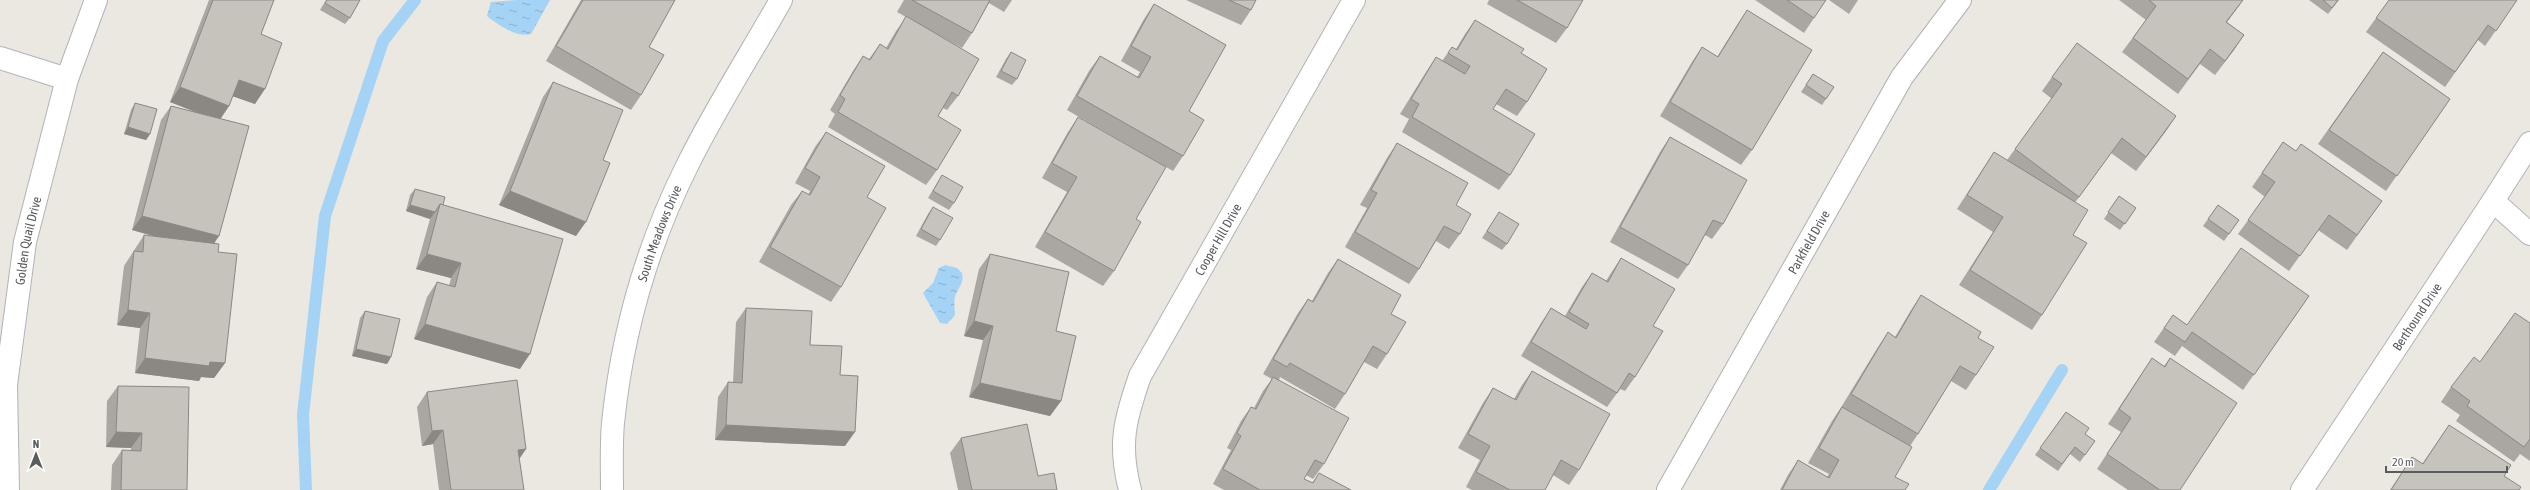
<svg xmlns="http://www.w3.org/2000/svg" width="2530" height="490" font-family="'Asap Condensed',sans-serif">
  <defs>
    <pattern id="water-ripples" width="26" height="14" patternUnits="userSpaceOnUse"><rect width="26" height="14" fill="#a4d3f6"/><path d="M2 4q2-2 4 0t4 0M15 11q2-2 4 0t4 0" fill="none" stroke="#89aeca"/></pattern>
  </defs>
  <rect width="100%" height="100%" fill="#eae8e0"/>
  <g fill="url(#water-ripples)">
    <path d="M517,0H550L531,34C517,38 498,25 487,16L491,2Z"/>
    <path d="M945,265L957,268L962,273C964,283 960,285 956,294C953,300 955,309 955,315L947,324L940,323L923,293L933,283L939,268Z"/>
  </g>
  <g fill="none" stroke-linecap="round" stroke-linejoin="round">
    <g stroke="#a4d3f6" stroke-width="12">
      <polyline points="306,490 303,415 325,216 383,41 415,0"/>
      <polyline points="1989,490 2062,370"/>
    </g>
    <g stroke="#b1b3b7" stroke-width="24">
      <g id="street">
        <polyline points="0,58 67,79"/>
        <polyline points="2493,201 2530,234"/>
        <path id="s1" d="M8,490L6,385L25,242L67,79L96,0"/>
        <path id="s2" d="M612,490C612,468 611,445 613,423C622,335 647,246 687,166C715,109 750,55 781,0"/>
        <path id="s3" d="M1130,490C1118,444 1125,419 1140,376L1354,0"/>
        <path id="s4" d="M2302,490L2493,201L2530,143"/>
      </g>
    </g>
    <g stroke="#adb0b4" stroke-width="24">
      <g id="secondary">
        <path id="s5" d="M1668,490L1902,77L1960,0"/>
      </g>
    </g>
    <use href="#street" stroke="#fff" stroke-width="22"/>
    <use href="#secondary" stroke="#fff" stroke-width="22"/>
  </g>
  <g fill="#aaa7a2">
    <polygon points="209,0 274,0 261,34 255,104 233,96 229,106 221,118 215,243 218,252 225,363 214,378 201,377 199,381 135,373 140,328 117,325 124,266 144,235 153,236 132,230 161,120 171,106 195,112 170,102"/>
    <polygon points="326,0 360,0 350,18 345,24 320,10"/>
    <polygon points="581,0 675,0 649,47 641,95 631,110 546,61"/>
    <polygon points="904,0 1012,0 1004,12 989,3 972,33 962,48 927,29 958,96 947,110 943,108 938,116 937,170 926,185 828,127 835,114 830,110 853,71 863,56 869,59 880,44 886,48 896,31 906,17 897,12"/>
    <polygon points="1186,0 1256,0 1251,10 1241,25"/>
    <polygon points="1489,0 1583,0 1567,28 1556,43 1487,4"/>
    <polygon points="1755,0 1826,0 1804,33"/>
    <polygon points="1829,0 1858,0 1849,14"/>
    <polygon points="2119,0 2243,0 2227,22 2244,35 2215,75 2200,64 2178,94 2122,52 2146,20"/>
    <polygon points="2309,0 2339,0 2328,14"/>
    <polygon points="2389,0 2517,0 2485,46 2478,40 2445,87 2366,32"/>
    <polygon points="1154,4 1189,111 1183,156 1173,171 1067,110 1089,71 1100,56 1137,77 1140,72 1121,61 1144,19"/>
    <polygon points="1747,10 1752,150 1741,165 1660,116 1692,62 1702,47 1717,57 1737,25"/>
    <polygon points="1475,20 1521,53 1527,102 1517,116 1496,104 1493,109 1510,175 1499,190 1402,132 1409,119 1400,114 1426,72 1436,57 1442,61 1452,47 1456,49 1465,34"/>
    <polygon points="1011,52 1017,79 1012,85 996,77 1006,59"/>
    <polygon points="2383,52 2450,99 2386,191 2318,144"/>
    <polygon points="1813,74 1826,99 1822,105 1801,92"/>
    <polygon points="2052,77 2176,116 2136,171 2111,153 2075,202 2073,235 2042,315 2032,330 1959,285 1993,232 1957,209 1984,167 1994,152 2007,160 2052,99 2042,91"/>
    <polygon points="553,82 603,160 576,236 499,205 543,97"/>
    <polygon points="135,103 150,134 146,140 124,134 131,110"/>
    <polygon points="1078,117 1136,219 1114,271 1103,286 1035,247 1067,192 1042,178 1068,132"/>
    <polygon points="826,132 867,197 841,287 831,302 759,262 791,205 802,191 808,195 810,191 795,183 815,147"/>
    <polygon points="1670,137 1723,224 1712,239 1705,235 1688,265 1678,279 1610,242 1660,152"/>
    <polygon points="2283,142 2296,151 2301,144 2382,201 2347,250 2318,230 2289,271 2238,234 2265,197 2252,187"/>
    <polygon points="1397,143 1456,205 1460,234 1449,249 1436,241 1419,269 1409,284 1345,247 1367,208 1360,205 1387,158"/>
    <polygon points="942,175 954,203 949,210 928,198"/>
    <polygon points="415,189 443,205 520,369 414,339 427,297 437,282 449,286 451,278 416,269 430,219 406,211 410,195"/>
    <polygon points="2119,196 2136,208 2120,230 2104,219"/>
    <polygon points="2218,205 2239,220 2224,241 2203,226"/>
    <polygon points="933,207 940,240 936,246 916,236 928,214"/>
    <polygon points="1499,212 1507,244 1502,250 1482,238"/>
    <polygon points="990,254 1056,331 1061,401 1050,416 969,397 983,340 964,336 979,269"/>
    <polygon points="1621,258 1653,326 1635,377 1625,391 1620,389 1607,407 1521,356 1541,323 1551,308 1565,316 1582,287 1592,273 1606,281 1611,273"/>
    <polygon points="1338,259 1391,314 1387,354 1377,369 1364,362 1345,394 1335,409 1280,377 1279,380 1324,464 1313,479 1306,475 1304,479 1312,483 1319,473 1351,490 1224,490 1213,484 1231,450 1227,448 1241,421 1251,407 1254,408 1263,391 1272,379 1263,374 1298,313 1308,299 1312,301 1328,273"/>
    <polygon points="1921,295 1978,338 1976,375 1966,390 1951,381 1918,434 1910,446 1895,477 1905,490 1780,490 1788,475 1798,460 1827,477 1829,474 1808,463 1832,421 1840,409 1878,347 1888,332 1895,337 1911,310"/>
    <polygon points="2309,296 2243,390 2182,346 2175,356 2154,342 2173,315 2187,325"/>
    <polygon points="746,308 810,345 840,375 845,446 715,440 718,397 728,382 733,382 736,322"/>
    <polygon points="365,311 391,357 387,364 352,356 360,318"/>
    <polygon points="2530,323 2530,461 2520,454 2514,462 2456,421 2460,415 2441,402 2451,387 2480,362"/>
    <polygon points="2152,358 2164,366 2170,358 2180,490 2128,490 2097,469 2121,432 2108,424"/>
    <polygon points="1532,371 1579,470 1569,485 1553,475 1545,490 1472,490 1466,487 1480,460 1458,448 1483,403 1493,388 1514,399 1522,385"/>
    <polygon points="118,386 187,490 111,490 112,465 122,450 131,451 131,448 106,447 107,401"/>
    <polygon points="427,392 526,449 519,458 524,490 439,490 433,444 422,446 417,407"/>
    <polygon points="2066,412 2085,434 2095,441 2080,462 2070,454 2058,471 2035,455"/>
    <polygon points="2449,425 2504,476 2519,490 2390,490 2412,457 2422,464"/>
    <polygon points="961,438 1038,476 1057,490 958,490 950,453"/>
  </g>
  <g fill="#8b8884">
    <polygon points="2243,0 2239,6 2216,36 2226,22"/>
    <polygon points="2244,35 2234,50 2215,75 2225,61"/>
    <polygon points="239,80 265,89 255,104 229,95"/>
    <polygon points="180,87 229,106 219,121 170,102"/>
    <polygon points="2176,116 2166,131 2136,171 2146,157"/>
    <polygon points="128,127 150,134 146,140 124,134"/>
    <polygon points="2122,138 2111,153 2068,211 2079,197"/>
    <polygon points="510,191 586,222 576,236 499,205"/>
    <polygon points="410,205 435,212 430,219 406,211"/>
    <polygon points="142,216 219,236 209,251 132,230"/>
    <polygon points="427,254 461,263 451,278 416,269"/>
    <polygon points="128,310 150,313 140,328 117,325"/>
    <polygon points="974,321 993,326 983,340 964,336"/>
    <polygon points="425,324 530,354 520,369 414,339"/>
    <polygon points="356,349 391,357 387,364 352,356"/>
    <polygon points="145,358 210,362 225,363 214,378 201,377 199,381 135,373"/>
    <polygon points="980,383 1061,401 1050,416 969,397"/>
    <polygon points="726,425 855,432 845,446 715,440"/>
    <polygon points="443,430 433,444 422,446 432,431"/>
    <polygon points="116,432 142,433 131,448 106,447"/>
    <polygon points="526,449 516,464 518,450"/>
  </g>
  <g fill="#c6c2bc" stroke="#8b8884">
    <polygon points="213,0 274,0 261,34 282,43 265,89 239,80 229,106 180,87"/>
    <polygon points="327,0 360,0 350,18 325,3"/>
    <polygon points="583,0 675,0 649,47 664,55 641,95 556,46"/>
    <polygon points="912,0 990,0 972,33"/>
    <polygon points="1229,0 1256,0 1251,10"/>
    <polygon points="1517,0 1583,0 1567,28"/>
    <polygon points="1787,0 1826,0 1814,18"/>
    <polygon points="2149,0 2243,0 2226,22 2244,35 2225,61 2210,49 2188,79 2133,38 2156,6"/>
    <polygon points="2323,0 2338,0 2332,8"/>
    <polygon points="2389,0 2517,0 2496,31 2488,25 2455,72 2376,18"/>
    <polygon points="1154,4 1226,45 1189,111 1204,120 1183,156 1077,96 1100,56 1139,78 1151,57 1131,46"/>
    <polygon points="1747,10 1812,50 1752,150 1670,102 1702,47 1718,57"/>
    <polygon points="906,16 979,59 958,96 952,92 938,116 961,130 937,170 838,112 845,99 840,95 863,56 870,60 880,44 888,49"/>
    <polygon points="1475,20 1524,49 1521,53 1547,69 1527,102 1506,89 1493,109 1535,134 1510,175 1412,117 1419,104 1411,99 1436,57 1465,74 1470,66 1448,53 1452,47 1457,50"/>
    <polygon points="2077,43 2176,116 2146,157 2122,138 2079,197 2015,149 2062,84 2052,77"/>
    <polygon points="1011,52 1026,60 1017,79 1001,71"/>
    <polygon points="2383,52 2450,99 2397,176 2329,130"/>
    <polygon points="1813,74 1834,87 1826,99 1806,85"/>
    <polygon points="553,82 623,110 603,160 610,163 586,222 510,191"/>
    <polygon points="135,103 157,109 150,134 128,127"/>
    <polygon points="171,106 249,126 219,236 142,216"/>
    <polygon points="1078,117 1166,167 1136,219 1141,222 1114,271 1045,232 1077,177 1052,163"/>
    <polygon points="826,132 885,166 867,197 886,208 841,287 770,247 802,191 810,195 820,177 805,168"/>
    <polygon points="1670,137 1747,180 1723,224 1713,220 1688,265 1620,227"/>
    <polygon points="2283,142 2296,151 2301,144 2382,201 2357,235 2329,215 2300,256 2248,220 2275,182 2262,173"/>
    <polygon points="1397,143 1468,183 1456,205 1471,214 1460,234 1444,226 1419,269 1355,232 1377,193 1371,190"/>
    <polygon points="1994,152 2088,210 2073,235 2087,243 2042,315 1970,270 2003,217 1967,195"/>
    <polygon points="942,175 963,187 954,203 933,191"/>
    <polygon points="415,189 445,197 443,205 440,204 435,212 410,205"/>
    <polygon points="2119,196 2136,208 2125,224 2108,212"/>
    <polygon points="440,204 563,239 530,354 425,324 437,282 455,287 461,263 427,254"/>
    <polygon points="2218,205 2239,220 2229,234 2208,219"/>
    <polygon points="933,207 953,218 940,240 921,229"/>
    <polygon points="1499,212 1519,224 1507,244 1487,231"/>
    <polygon points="144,235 219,244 218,252 237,254 225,363 210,362 209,366 145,358 150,313 128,310 134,251 143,252"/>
    <polygon points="2241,248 2309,296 2254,375 2192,332 2185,342 2164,328 2173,315 2187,325"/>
    <polygon points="990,254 1069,272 1056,331 1076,336 1061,401 980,383 993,326 974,321"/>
    <polygon points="1621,258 1675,289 1653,326 1663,331 1635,377 1629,373 1617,393 1531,342 1551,308 1586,329 1589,324 1569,312 1592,273 1608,282"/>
    <polygon points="1338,259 1401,295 1391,314 1406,322 1387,354 1373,346 1345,394 1290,363 1287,367 1273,359 1308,299 1313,302"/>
    <polygon points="1921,295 1981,332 1978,338 1994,347 1976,375 1960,366 1918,434 1851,394 1888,332 1896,338"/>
    <polygon points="746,308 812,311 810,345 842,346 840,375 858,376 855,432 726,425 728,382 742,383"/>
    <polygon points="365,311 400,319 391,357 356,349"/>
    <polygon points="2515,313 2530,323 2530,439 2524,447 2467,406 2470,401 2451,387 2474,357 2480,362"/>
    <polygon points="2152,358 2165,367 2170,358 2237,403 2180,490 2160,490 2107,454 2131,418 2119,409"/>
    <polygon points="1532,371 1610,414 1579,470 1561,460 1545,490 1510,490 1476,472 1490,446 1468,434 1493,388 1516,400"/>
    <polygon points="1273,377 1349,418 1324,464 1315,460 1304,479 1313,483 1319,473 1351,490 1260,490 1223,469 1241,436 1237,433 1251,407 1256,409"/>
    <polygon points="517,380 526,449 518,450 524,490 451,490 443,430 432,431 427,392"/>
    <polygon points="118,386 189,387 187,490 121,490 122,450 141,451 142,433 116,432"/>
    <polygon points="1842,407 1912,447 1895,477 1909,484 1905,490 1782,490 1798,460 1829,478 1839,460 1819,448"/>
    <polygon points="2066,412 2089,428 2085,434 2095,441 2085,455 2075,447 2062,464 2040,448"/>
    <polygon points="1027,424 1038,476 1054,473 1057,490 972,490 961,438"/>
    <polygon points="2449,425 2511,465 2504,476 2521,487 2519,490 2391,490 2412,457 2423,464"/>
  </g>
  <g text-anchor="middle" stroke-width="3" stroke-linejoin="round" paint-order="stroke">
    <g font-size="13" fill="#595c5f" stroke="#fff">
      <text dy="5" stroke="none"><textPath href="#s2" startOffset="263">South Meadows Drive</textPath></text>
      <text dy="5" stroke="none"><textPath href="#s3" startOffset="274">Cooper Hill Drive</textPath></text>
      <text dy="5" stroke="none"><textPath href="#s1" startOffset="251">Golden Quail Drive</textPath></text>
      <text dy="5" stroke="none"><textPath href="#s5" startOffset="285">Parkfield Drive</textPath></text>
      <text dy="5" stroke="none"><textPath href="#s4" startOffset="208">Berthound Drive</textPath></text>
    </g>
  </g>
  <g transform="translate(36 454)" stroke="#ffffff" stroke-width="3" paint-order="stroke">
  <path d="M0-3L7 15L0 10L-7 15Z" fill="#595c5f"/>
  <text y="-6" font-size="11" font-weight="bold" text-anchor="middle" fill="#595c5f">N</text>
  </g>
  <path d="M2386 466v6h121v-6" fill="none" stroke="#595c5f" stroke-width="2"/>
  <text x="2392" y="466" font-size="12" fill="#595c5f" stroke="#ffffff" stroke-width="3" paint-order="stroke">20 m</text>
</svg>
